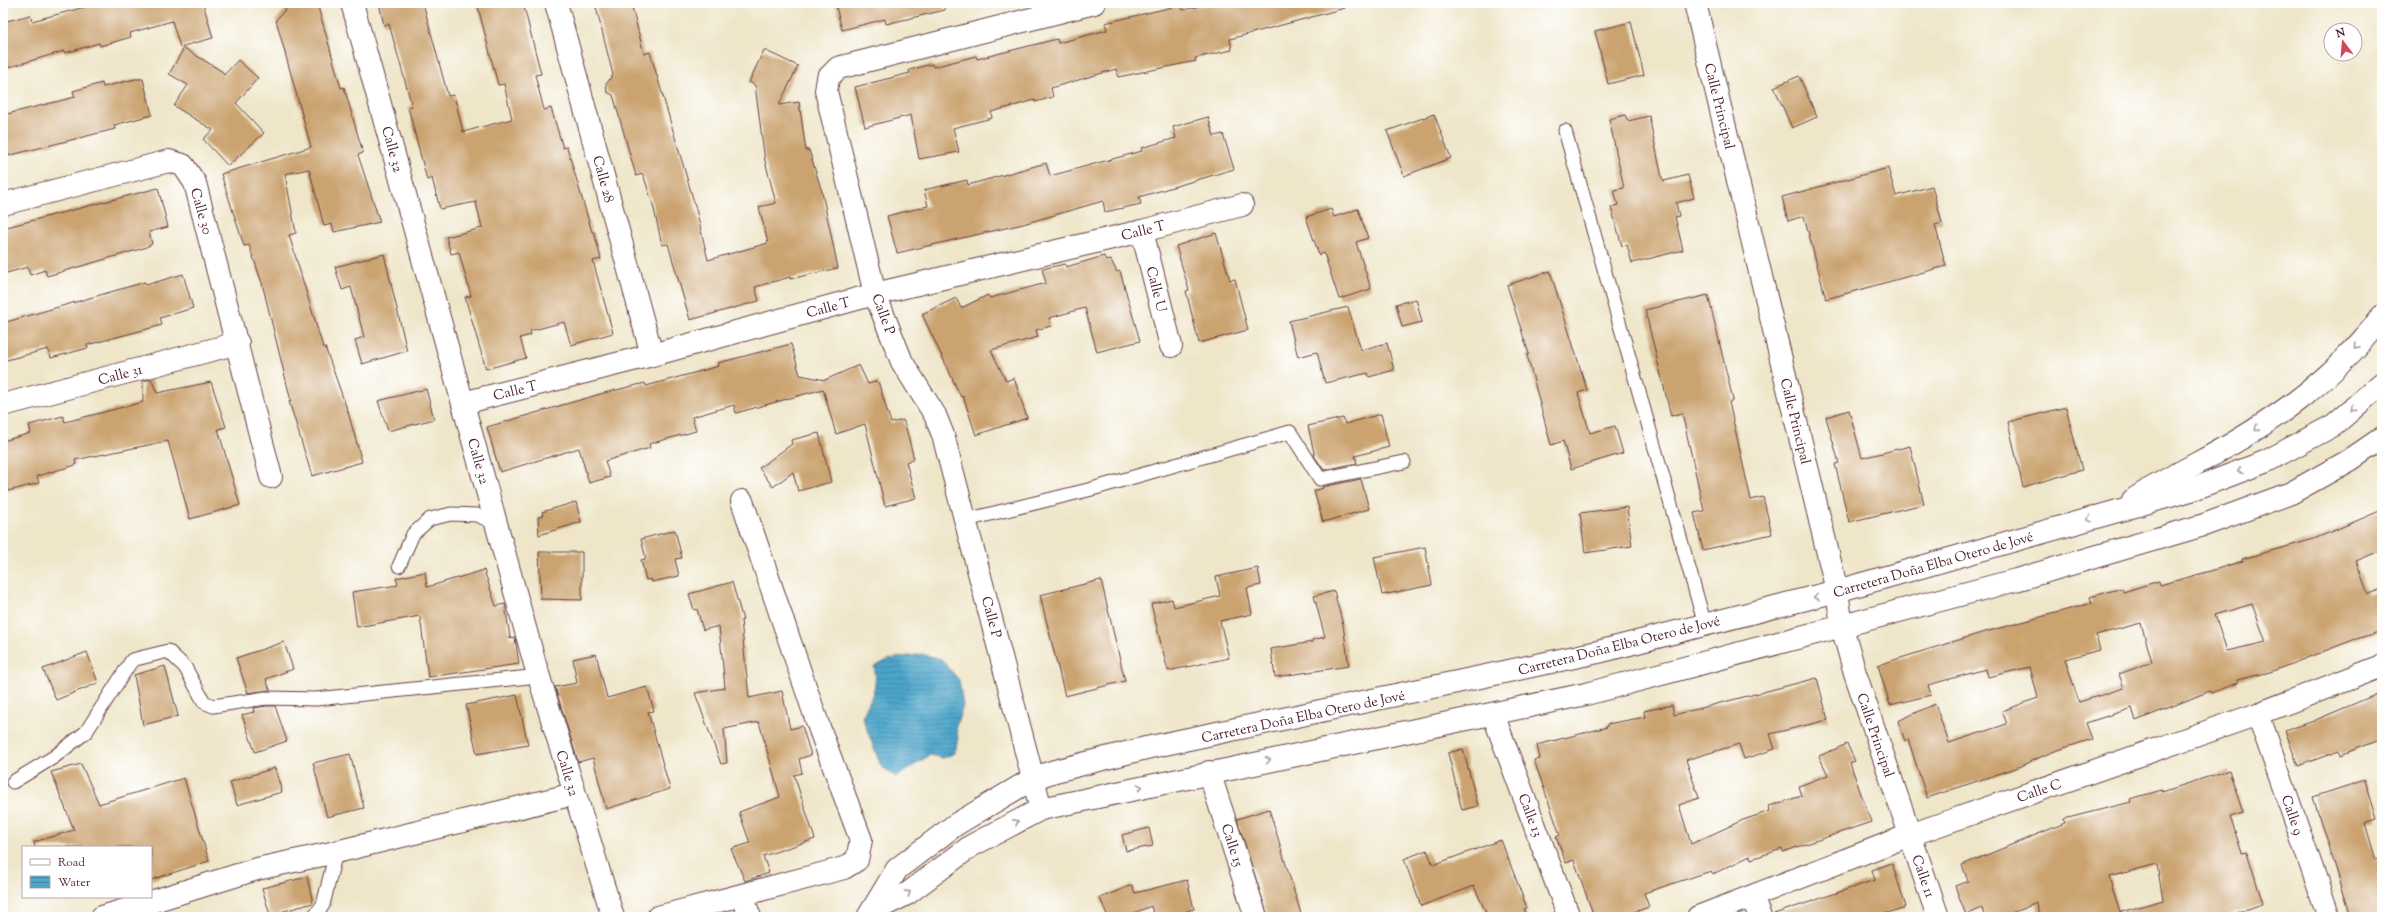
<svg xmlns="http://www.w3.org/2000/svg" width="2385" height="920" font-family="'Sorts Mill Goudy',serif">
  <defs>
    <pattern id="water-rules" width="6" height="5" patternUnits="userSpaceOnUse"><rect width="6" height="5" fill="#4ca6ca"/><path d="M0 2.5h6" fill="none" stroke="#4187a4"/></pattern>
  </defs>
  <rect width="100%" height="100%" fill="#fff"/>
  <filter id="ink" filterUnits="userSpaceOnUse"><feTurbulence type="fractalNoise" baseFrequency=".025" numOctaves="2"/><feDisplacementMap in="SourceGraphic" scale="8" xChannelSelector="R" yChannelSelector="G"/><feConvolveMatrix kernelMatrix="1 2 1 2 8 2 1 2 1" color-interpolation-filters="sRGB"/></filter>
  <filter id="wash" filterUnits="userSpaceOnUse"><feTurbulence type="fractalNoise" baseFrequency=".012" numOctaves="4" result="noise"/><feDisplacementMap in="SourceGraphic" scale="16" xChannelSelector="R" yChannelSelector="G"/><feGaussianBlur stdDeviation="0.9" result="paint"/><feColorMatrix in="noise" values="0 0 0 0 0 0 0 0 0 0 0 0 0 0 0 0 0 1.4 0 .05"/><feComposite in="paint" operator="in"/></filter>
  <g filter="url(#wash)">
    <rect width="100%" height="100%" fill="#efe6c9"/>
    <path fill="url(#water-rules)" stroke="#4b627a" d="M922,654L941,659L959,680L963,706L956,726L958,738L955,753L943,758L930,755L896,777L881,766L862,717C870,700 879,686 874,667L890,659Z"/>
    <g id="blocks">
      <g fill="#caa36f" fill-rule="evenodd">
        <polygon points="88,3 203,3 213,38 180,47 172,21 130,33 131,37 100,46 99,43 65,53 64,51 3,69 3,22 30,15 32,21 89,6"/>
        <polygon points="291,3 317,3 341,88 344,87 363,153 358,155 380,222 334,232 332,224 324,226 309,169 285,174 296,233 289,235 323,347 325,347 348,412 362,462 312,476 289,401 291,401 262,283 249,245 244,246 221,174 311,147 276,20"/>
        <polygon points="379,3 423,3 448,96 454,95 463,132 512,119 504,84 498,85 477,3 523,3 541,74 535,75 544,110 551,108 563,148 567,147 592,232 594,232 601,259 593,261 613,333 571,345 564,322 530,331 531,335 520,338 526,358 486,369 465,297 471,296 459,252 451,254 446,237 482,228 476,202 440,209 432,178 427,180 408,107 412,106 389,24 384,25"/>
        <polygon points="595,3 631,3 644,54 650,52 696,209 708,260 768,243 759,207 776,203 765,161 755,85 749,82 764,50 798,66 779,105 799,102 806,151 809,150 822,192 838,268 790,279 790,277 755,287 759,301 690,320 668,244 662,245 653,205 643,174 636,176 613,95 607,92 606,84 613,75"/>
        <polygon points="835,3 944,3 945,10 886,24 885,19 842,30"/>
        <polygon points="1215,3 1344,3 1345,8 1230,39 1232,50 1195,58 1196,61 1118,77 1116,69 1051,88 1053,97 1035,102 1035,100 991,112 992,118 953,128 959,152 919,159 911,115 865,127 855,87 910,73 909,70 932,64 933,67 976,56 977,59 1057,39 1058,43 1107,30 1105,23 1181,5 1183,10"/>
        <polygon points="1631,22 1644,75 1608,84 1595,31"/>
        <polygon points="184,48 223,72 224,75 238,60 258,78 236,103 264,133 228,166 203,139 213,130 174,106 188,85 169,74"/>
        <polygon points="1799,76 1817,117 1792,128 1774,87"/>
        <polygon points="135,79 143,79 152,115 114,125 115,129 3,157 3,115 75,97 73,91 102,83 103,87"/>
        <polygon points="1434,114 1451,158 1404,176 1387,131"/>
        <polygon points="1625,115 1628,121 1649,116 1662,178 1664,181 1688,175 1694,198 1676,203 1679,216 1675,217 1683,250 1632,263 1627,245 1622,246 1611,207 1618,205 1614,190 1624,188 1609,119"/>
        <polygon points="1208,117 1214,136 1223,134 1234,169 1139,197 1141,204 1105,212 1103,201 1023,224 897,253 887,216 928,206 924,190 967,180 968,185 1046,163 1050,176 1142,151 1141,148 1176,138 1173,127"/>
        <polygon points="1888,168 1896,196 1932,186 1942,223 1935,225 1946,266 1826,299 1804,216 1788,221 1782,197"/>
        <polygon points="158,188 168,227 149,232 152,244 144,248 47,276 45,270 30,275 28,267 3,274 3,228"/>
        <polygon points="1331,209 1334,217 1358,209 1368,238 1356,242 1371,289 1339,299 1324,253 1319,255 1306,217"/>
        <polygon points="1216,233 1230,280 1235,279 1248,330 1199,343 1186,291 1189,290 1176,246"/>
        <polygon points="384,254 407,351 362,364 355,340 364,337 351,287 342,290 335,267"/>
        <polygon points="1104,256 1106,261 1111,260 1117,272 1120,271 1140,341 1097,352 1085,308 1049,318 1051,326 1036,330 1038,337 991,350 1006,381 1014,378 1027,418 976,435 963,396 961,397 922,314 956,298 961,308 988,295 990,298 1046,283 1042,269 1065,264 1066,267"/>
        <polygon points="1550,271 1587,390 1578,393 1590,433 1615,426 1623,453 1571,469 1563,441 1551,445 1527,355 1529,354 1507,285"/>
        <polygon points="183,274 193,308 160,318 162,325 87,345 88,348 51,358 48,349 3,361 3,323 145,282 146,285"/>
        <polygon points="1708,295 1733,400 1729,402 1751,500 1763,497 1772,534 1703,550 1694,513 1704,511 1682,413 1671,416 1645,310"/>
        <polygon points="1416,299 1422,322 1402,327 1396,304"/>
        <polygon points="1348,307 1361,350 1387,343 1394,370 1369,377 1368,373 1325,383 1317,352 1298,357 1289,321"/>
        <polygon points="791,344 800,375 825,380 859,365 868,384 878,381 891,423 903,420 906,428 914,459 906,462 916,498 885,506 865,424 836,434 823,389 736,413 734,405 692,417 696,431 649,444 650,448 605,461 610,477 589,483 579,448 500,472 487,427 604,393 645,383 646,386 719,366 718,363"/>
        <polygon points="151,379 157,393 211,382 226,427 218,429 240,505 190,519 168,441 75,460 76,465 37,476 39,483 8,491 3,472 3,441 31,433 29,425 63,416 65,422 143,402 143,381"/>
        <polygon points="426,389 434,419 388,431 378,401"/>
        <polygon points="2066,407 2082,470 2023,487 2008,422"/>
        <polygon points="1849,410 1862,458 1910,446 1924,504 1849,522 1835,464 1839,463 1826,417"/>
        <polygon points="1381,414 1389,447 1355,456 1357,463 1324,470 1315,457 1308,426 1343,418 1345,424"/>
        <polygon points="819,433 831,482 798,491 793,472 773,487 759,468 792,444 791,440"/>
        <polygon points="1361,479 1369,509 1323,522 1314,491 1323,488 1322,487"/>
        <polygon points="576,502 581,522 539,535 538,517 543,516 542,512"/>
        <polygon points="1627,507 1632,546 1585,553 1580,513"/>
        <path d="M2382,510V550L2356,561L2368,594L2382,589V631L2353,640L2270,672L2237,680L2238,683L2211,693L2210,691L2136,721L2132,708L2086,723L2092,739L2052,752L2016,768L1927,798L1908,739L1905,741L1898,721L1935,704L1949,743L2007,724L2002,711L2038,698L2030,667L1988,677L1986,669L1928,685L1931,695L1890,705L1878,665L1978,634L2092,603L2090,597L2122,588L2123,592L2159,581L2160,585L2207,572L2243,561L2242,559L2314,539ZM2252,604L2266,642L2227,651L2215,615ZM2141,623L2152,662L2119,674L2124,688L2079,702L2065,659L2100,650L2096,635Z"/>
        <polygon points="675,530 682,558 675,559 679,576 652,582 651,579 646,580 641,560 646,559 641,539"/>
        <polygon points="1425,547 1432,585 1382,595 1374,557"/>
        <polygon points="539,552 582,552 582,600 541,599"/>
        <polygon points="1258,568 1261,585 1247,588 1252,614 1220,621 1229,658 1168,671 1151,604 1172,599 1174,607 1220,596 1216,577"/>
        <polygon points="484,570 496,606 505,604 510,638 515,637 519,664 428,677 420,616 357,627 352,592 398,585 396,578 425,572 427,587"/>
        <polygon points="1101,580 1125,681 1065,696 1040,595"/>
        <polygon points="732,582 743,620 741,620 749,698 782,691 790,729 802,726 811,755 799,759 802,773 794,775 815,839 763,856 769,873 745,881 731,849 750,843 739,812 780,797 759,722 724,729 727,763 721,764 695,693 725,688 719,626 703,630 697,609 694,610 689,594"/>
        <polygon points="1334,591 1343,625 1349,666 1275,677 1271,649 1312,642 1312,640 1325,637 1314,596"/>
        <polygon points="284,642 293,669 266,679 270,690 248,693 236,658"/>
        <polygon points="87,652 98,683 56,700 43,669"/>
        <polygon points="596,654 607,698 647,687 654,711 648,712 670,789 606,809 593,758 578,762 555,687 577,683 573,659"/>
        <polygon points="165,666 178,716 143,725 134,675"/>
        <polygon points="1817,678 1828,720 1770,734 1775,749 1744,759 1739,744 1686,760 1699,798 1679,805 1691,844 1743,820 1770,811 1769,806 1802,796 1799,786 1828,775 1819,756 1847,744 1855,761 1850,763 1871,822 1783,852 1782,849 1751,859 1750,856 1713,874 1711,871 1644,893 1649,907 1620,917 1594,917 1574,860 1566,863 1556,837 1560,835 1534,760 1540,759 1537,745 1607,727 1607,724 1645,717 1644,711 1672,705 1674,715"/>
        <polygon points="2382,692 2382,739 2341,755 2339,751 2298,766 2285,730 2311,722"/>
        <polygon points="517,695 528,745 477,754 466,705"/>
        <polygon points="267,706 275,706 287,741 255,752 242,715 254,712 253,708"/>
        <polygon points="1463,749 1478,806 1462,810 1448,753"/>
        <polygon points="350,754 364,808 327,817 313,763"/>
        <polygon points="81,764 99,804 184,778 209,861 151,880 151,847 35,847 34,842 74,830 51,772"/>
        <polygon points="275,768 282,792 237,805 230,782"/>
        <path d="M2229,770L2243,813L2230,817L2242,853L2247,852L2263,904L2221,917H2039L2037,903L2001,917H1986L1982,908L1966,915L1955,886L1968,881L1962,865L2065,823L2064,819L2131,802L2130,799L2162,790V792ZM2157,864L2163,900L2121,912V916L2109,877Z"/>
        <polygon points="2365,780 2377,819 2365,823 2376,860 2382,858 2382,917 2350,917 2313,797"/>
        <polygon points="1269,809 1302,917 1268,917 1237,819"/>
        <polygon points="1149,828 1153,846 1126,851 1122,835"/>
        <polygon points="1501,840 1527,908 1524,909 1527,917 1488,917 1474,886 1421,906 1404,859 1427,850 1433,865"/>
        <polygon points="1892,863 1906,907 1874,917 1775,917 1774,914 1875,880 1872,870"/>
        <polygon points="307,877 313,903 270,915 262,888"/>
        <polygon points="1187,880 1194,909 1165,917 1154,917 1151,906 1125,917 1108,917 1100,898 1132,885 1135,893"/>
      </g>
    </g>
  </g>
  <g filter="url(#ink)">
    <use href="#blocks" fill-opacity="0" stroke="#633d43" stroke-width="1"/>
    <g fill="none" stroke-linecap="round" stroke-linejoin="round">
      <g stroke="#633d43" stroke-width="15">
        <g id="service">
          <polyline points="1565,131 1705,625"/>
          <polyline points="966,520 1092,489 1290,432 1320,479 1404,462"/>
          <polyline points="399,566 413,534 430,519 451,514 477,515 497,524"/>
          <polyline points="13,782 54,757 86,732 132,660 168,651 185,667 204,702 213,706 266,698 316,699 539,676"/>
          <polyline points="313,917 323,905 336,852"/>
        </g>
      </g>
      <g stroke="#633d43" stroke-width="24">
        <g id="minor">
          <polyline points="352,3 535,664 613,917"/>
          <polyline points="556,3 652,355"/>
          <polyline points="1695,3 1837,591 1842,627 1855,673 1938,917"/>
          <polyline points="3,204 169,161 183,165 195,183 271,477"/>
          <polyline points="1142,231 1171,346"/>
          <polyline points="463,403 652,355 875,294 1142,231 1242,205"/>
          <polyline points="3,405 238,343"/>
          <polyline points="1493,714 1569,917"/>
          <polyline points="2258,714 2329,917"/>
          <polyline points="1209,772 1256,917"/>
          <polyline points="1041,809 943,435 935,415 902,362 875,294 826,91 828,78 838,68 1094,3"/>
          <polyline points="742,896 750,917"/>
          <polyline points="1752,897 1760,917"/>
          <polyline points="102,917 257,869 336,852 574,794"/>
          <polyline points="658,917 844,868 857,860 861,840 820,730 742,501"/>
          <polyline points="1698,917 1910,835 2258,714 2382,666"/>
        </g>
      </g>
      <g stroke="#633d43" stroke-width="24">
        <g id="tertiary">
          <path d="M2133,500C2153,486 2174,476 2196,464C2267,426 2334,381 2382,316"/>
          <polyline points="873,911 907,894 971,846 1041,809 1586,694 2016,580 2204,525 2291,493 2350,460 2382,438"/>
          <polyline points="868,917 897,869 955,825 1034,778 1055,771 1146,748 1598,652 1837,591 2191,490 2267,461 2334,425 2382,383"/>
        </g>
      </g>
      <use href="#service" stroke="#fff" stroke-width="13"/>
      <use href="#minor" stroke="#fff" stroke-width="22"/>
      <use href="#tertiary" stroke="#fff" stroke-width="22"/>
    </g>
    <defs><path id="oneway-chevron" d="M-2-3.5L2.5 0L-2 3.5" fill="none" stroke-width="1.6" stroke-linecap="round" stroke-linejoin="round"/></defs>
    <g stroke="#ae9aa0">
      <use href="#oneway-chevron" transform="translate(2356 346) rotate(132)"/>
      <use href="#oneway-chevron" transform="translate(2353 409) rotate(139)"/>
      <use href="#oneway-chevron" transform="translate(2257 428) rotate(149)"/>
      <use href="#oneway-chevron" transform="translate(2240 471) rotate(159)"/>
      <use href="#oneway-chevron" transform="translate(2089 519) rotate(164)"/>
      <use href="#oneway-chevron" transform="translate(1816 597) rotate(166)"/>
      <use href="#oneway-chevron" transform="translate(1268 760) rotate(-12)"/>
      <use href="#oneway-chevron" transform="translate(1140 787) rotate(-12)"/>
      <use href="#oneway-chevron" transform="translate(1016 822) rotate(-28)"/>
      <use href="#oneway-chevron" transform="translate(908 893) rotate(-33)"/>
    </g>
  </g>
  <g text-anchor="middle" stroke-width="3.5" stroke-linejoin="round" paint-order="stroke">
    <g font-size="14" fill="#4a1f2b" stroke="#fff">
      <text transform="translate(1720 106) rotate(76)" y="5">Calle Principal</text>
      <text transform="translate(393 149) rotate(75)" y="5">Calle 32</text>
      <text transform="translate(604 179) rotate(75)" y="5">Calle 28</text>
      <text transform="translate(202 211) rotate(74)" y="5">Calle 30</text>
      <text transform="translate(1143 230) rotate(-14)" y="5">Calle T</text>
      <text transform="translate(1157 289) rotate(76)" y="5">Calle U</text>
      <text transform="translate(828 307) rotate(-15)" y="5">Calle T</text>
      <text transform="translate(884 314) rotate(70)" y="5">Calle P</text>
      <text transform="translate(120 374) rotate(-15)" y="5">Calle 31</text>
      <text transform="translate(515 390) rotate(-14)" y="5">Calle T</text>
      <text transform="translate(1796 421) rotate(76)" y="5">Calle Principal</text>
      <text transform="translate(479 461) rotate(74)" y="5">Calle 32</text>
      <text transform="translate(1933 564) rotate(-16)" y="5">Carretera Doña Elba Otero de Jové</text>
      <text transform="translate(992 617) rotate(75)" y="5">Calle P</text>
      <text transform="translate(1619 645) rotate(-14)" y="5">Carretera Doña Elba Otero de Jové</text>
      <text transform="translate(1303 716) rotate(-12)" y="5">Carretera Doña Elba Otero de Jové</text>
      <text transform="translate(1876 735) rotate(71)" y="5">Calle Principal</text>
      <text transform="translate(568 773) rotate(73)" y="5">Calle 32</text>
      <text transform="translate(2039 790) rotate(-19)" y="5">Calle C</text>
      <text transform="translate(1531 815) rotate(69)" y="5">Calle 13</text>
      <text transform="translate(2293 815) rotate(71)" y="5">Calle 9</text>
      <text transform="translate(1233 845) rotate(72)" y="5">Calle 15</text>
      <text transform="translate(1924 876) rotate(71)" y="5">Calle 11</text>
    </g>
  </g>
  <rect width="2385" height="920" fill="none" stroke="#fff" stroke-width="16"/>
  <rect x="22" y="846" width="130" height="52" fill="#ffffff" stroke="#b7a5aa"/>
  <rect x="30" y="859" width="20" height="6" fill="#ffffff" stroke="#b7a5aa"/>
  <text x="58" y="866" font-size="12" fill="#4a1f2b">Road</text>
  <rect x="30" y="876" width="20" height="12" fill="url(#water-rules)" stroke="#b7a5aa"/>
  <text x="58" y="886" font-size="12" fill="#4a1f2b">Water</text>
  <g transform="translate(2343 42) rotate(344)"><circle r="19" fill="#ffffff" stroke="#b7a5aa"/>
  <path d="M0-3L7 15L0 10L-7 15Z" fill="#d1495b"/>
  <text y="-6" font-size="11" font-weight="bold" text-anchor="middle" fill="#4a1f2b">N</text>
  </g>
</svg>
